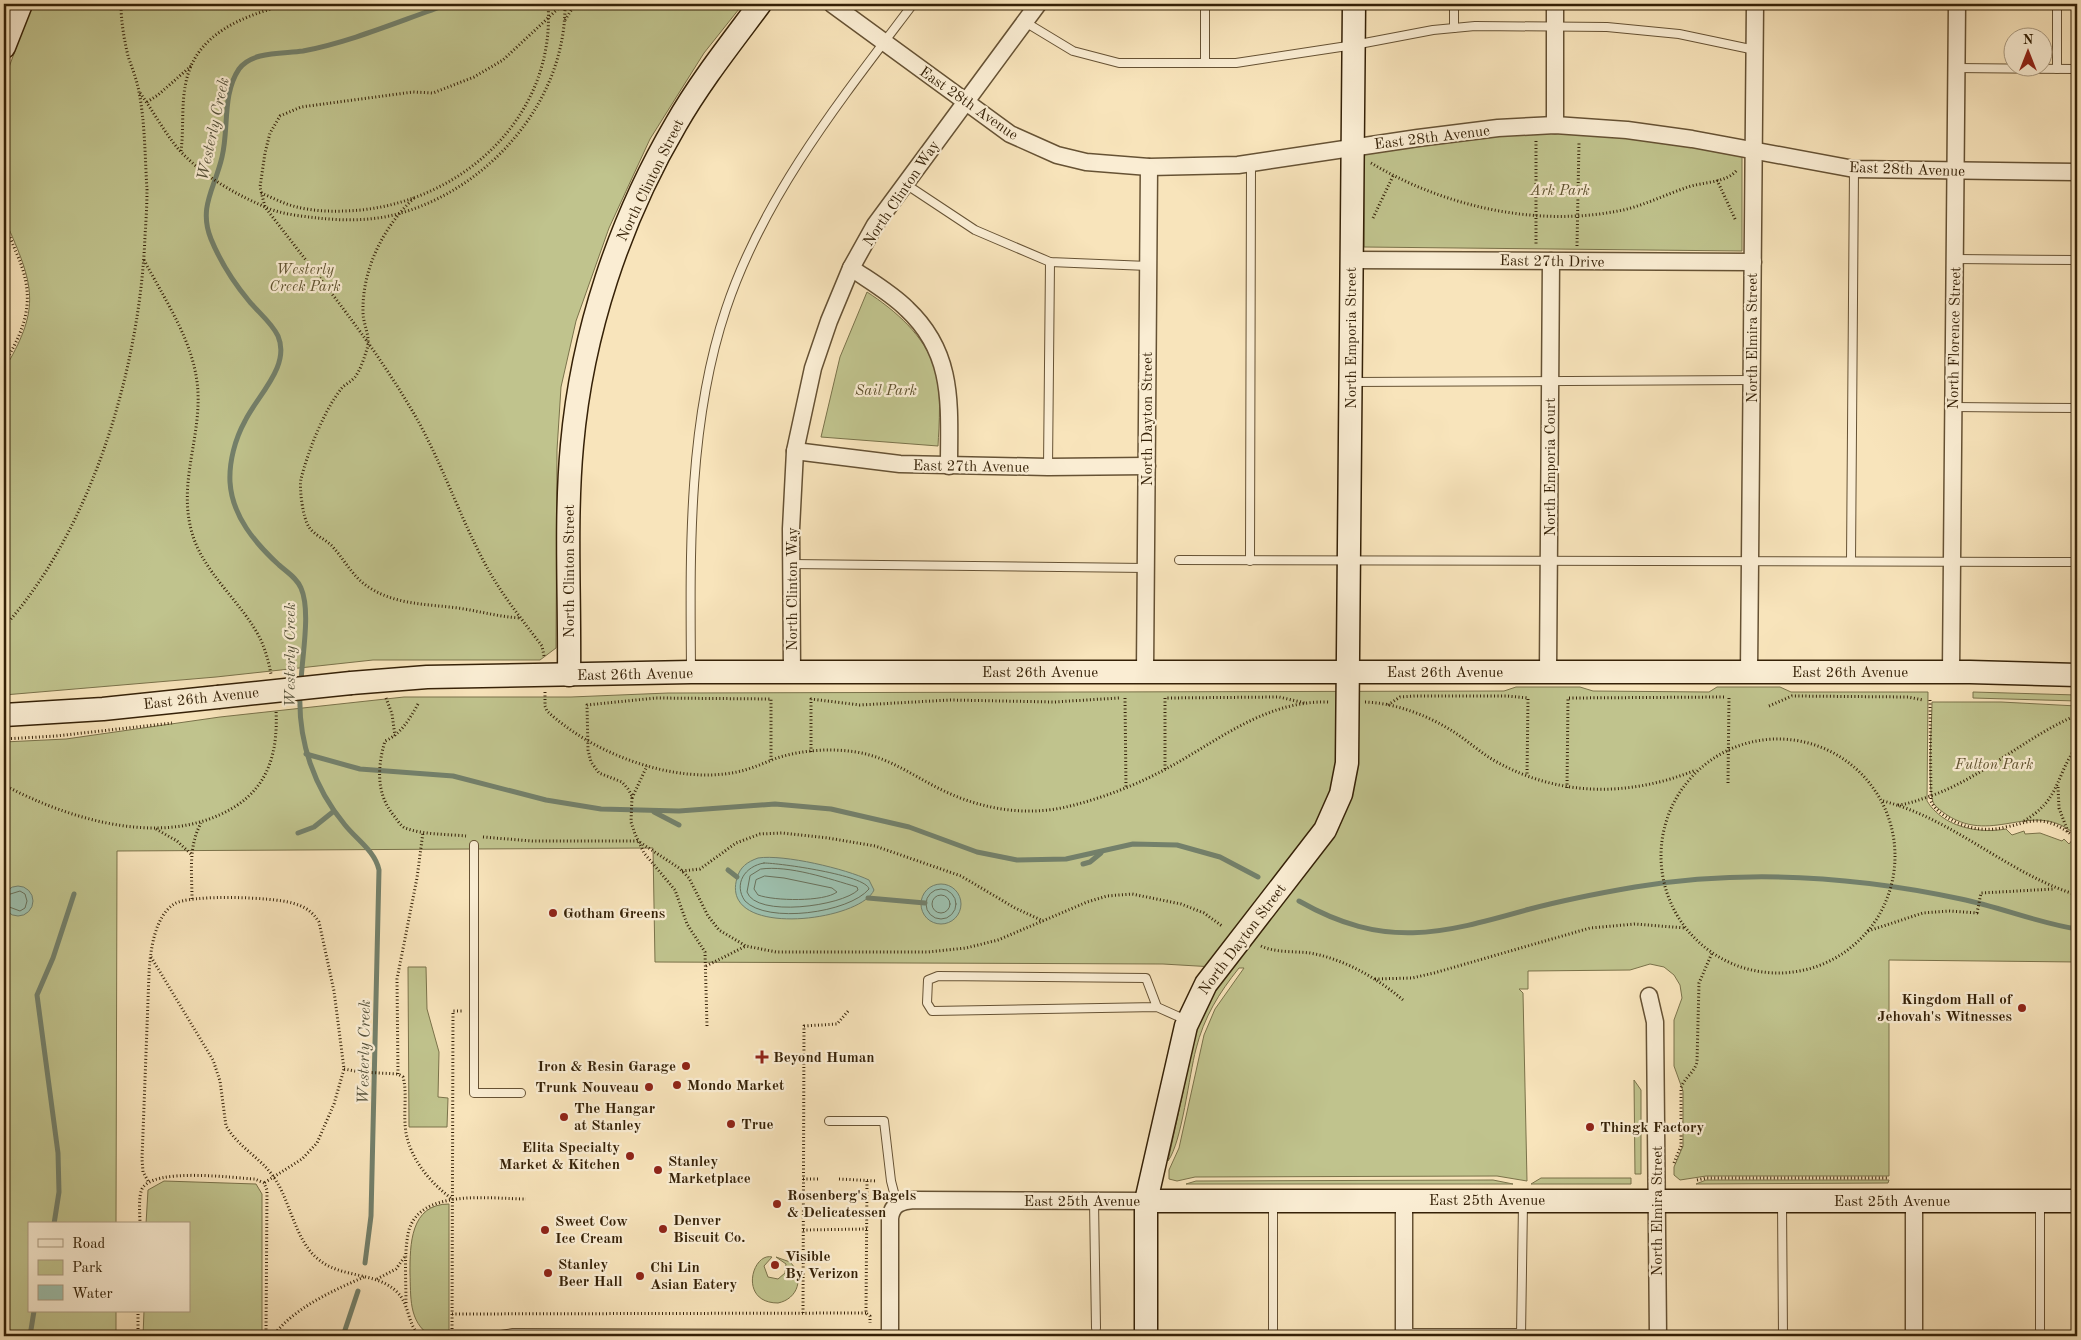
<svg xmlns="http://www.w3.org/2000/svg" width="2081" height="1340" font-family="'Old Standard TT',serif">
  <rect width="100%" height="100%" fill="#f8e4bb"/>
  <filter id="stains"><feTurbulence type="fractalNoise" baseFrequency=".004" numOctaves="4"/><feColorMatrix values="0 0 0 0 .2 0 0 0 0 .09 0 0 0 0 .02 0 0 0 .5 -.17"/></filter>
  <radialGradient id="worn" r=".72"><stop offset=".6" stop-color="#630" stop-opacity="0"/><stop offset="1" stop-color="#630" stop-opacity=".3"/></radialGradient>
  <g fill="#c0c38d" stroke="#7a724a">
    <path d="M32,4H743L704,53L650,139L609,228L576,321L561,387L557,450L556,648L540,660H373L216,677L4,695V370C39,311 36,289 8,227L4,223V81Z"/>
    <polygon points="1526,130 1584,131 1742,154 1742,251 1364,247 1364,152"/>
    <path d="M867,292C895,310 925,336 935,369C942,387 939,426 938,446L821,437L840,357Z"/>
    <path d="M1516,687H1580L1593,691L1709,692L1717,687H1780L1791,692H1928L1927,801C1943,827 1978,834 2006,829L2012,835L2024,831L2025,834L2040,833L2062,841L2064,839L2069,844L2073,839L2077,842V962L1889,960V1176H1706L1680,1180L1674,1175V1167L1683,1146V1091L1674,1066V1020L1682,998L1680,985L1674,975L1664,967L1650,964L1630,970L1528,971V989H1519L1523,993L1527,1181L1497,1176L1195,1177L1177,1181L1169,1179V1170L1179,1148L1204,1035L1215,1009L1244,968H1239C1219,993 1204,1017 1196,1049C1189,1075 1182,1142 1168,1161L1197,1027L1214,993L1231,968L1163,964L655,962L653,848L117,851L116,1224H29V1311H116V1336H4V742L66,739L220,717L404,697H571L668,693L1504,691Z"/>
    <polygon points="1973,692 2077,695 2077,701 1973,698"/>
    <path d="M1932,702H2001L2077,706V836C2034,797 1995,846 1947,815C1943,812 1935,807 1933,802C1927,785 1932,724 1932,702Z"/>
    <polygon points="408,967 426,967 427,1009 439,1052 438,1097 448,1098 447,1127 409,1127"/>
    <polygon points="1634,1080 1641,1090 1641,1174 1635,1174"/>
    <polygon points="1541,1178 1631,1178 1631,1184 1531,1184"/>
    <polygon points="1493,1180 1513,1184 1186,1184 1196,1181"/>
    <polygon points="1706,1180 1889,1180 1888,1183 1696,1184"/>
    <polygon points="164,1181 256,1184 262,1194 262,1336 143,1336 144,1311 189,1311 189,1224 146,1224 148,1190"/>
    <path d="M449,1204V1336H431C408,1322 411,1296 410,1273C410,1245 410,1204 449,1204Z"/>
    <path d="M772,1257L764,1266L768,1277L778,1279L785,1273L786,1264L776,1257L790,1262C805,1277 798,1299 778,1303C738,1303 752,1252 772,1257Z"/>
  </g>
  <g fill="#9dbfad" stroke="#73806b">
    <path d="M758,858C784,854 846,869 869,880L874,890C860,922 719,939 737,878C740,867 747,862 758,858Z"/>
    <circle cx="941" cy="904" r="20"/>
    <circle cx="18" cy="901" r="15"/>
  </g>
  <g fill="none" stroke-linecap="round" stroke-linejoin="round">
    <g stroke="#69705a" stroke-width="1">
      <path d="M764,863C779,863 866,875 869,889C849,913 767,924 745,901C733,884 745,866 764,863Z"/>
      <path d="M761,869C789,865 830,879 857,887L858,890C842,906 756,918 747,892L750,876Z"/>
      <path d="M765,876L784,878L832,888L837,892C824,902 774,901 758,895L754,889L756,880Z"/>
      <circle cx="941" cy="904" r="15"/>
      <circle cx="941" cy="904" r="9"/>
      <polyline points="4,896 20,891 25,894 27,901 25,908 20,911 4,905"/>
    </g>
    <g stroke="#73806b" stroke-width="5">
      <path d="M301,682C302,656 311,611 301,588C297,578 287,572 279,565C255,543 232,516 230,482C229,462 235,439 245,421C257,396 291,366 278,336C272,323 258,312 249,301C234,283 220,261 211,239C198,207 215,188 222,157C229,129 222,94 239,69C252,51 283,54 303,51C354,41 399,21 449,4"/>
      <path d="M300,693C298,741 314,788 345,825C357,840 375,851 379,870L371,1216L365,1263"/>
      <polyline points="306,754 360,769 453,776 546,800 601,809 679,811 775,804 831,809 909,827 977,852 1017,860 1066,859 1133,844 1177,845 1220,857 1258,877"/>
      <polyline points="654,812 679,825"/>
      <polyline points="298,833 314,827 334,811"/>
      <polyline points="1083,864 1090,862 1101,853"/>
      <polyline points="728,870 737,877"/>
      <polyline points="868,898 925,903"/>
      <path d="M1299,901C1385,950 1441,934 1530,909C1564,900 1600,893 1635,887C1744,869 1854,876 1961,899C2000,907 2038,923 2077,929"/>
      <polyline points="54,1224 59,1192 58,1153 37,995 53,958 74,894"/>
      <polyline points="30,1336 34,1311"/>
      <polyline points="343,1336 358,1291"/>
    </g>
    <g stroke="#665234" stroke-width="10">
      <g id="lane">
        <polyline points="1454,4 1454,28"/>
        <polyline points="1025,22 1073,51 1119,63 1236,63 1354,45 1433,30 1475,26 1607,27 1679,34 1755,50"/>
        <polyline points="1205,63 1205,4"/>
        <polyline points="1956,68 2077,69"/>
        <polyline points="2057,69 2057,4"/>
        <polyline points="904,183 975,230 1050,262 1148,266"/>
        <polyline points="1955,259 2077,260"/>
        <polyline points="1351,382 1752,380"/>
        <polyline points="1953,407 2077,408"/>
        <polyline points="1048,467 1050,262"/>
        <polyline points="1179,560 2077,562"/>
        <polyline points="1250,561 1251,164"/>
        <polyline points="1851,561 1854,169"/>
        <polyline points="791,564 1146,568"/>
        <path d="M691,669C690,551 688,422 726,309C764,195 842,98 913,4"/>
        <polyline points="474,845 474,1093 521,1093"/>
        <polyline points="1157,1007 1146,978 938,976 928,980 927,1003 932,1011 1157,1007 1186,1020"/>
        <polyline points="829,1121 884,1121 891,1181 897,1204"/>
        <polyline points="1094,1201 1096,1328"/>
        <polyline points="1273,1202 1273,1336"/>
        <polyline points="1782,1203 1783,1336"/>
        <polyline points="2040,1203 2040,1336"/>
        <polyline points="1404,1333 1521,1333"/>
        <polyline points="495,1336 513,1333 890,1334"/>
        <polyline points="1521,1336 1523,1203"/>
      </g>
    </g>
    <g stroke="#665234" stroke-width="19">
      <g id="street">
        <polyline points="832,4 1010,134 1057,155 1086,162 1149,167 1238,165 1418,138 1498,128 1555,125 1627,130 1692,139 1854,169 2077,172"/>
        <polyline points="1555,125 1555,4"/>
        <polyline points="1352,260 1753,262"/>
        <path d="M851,268C870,281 891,293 907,309C955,354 949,406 949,466"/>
        <polyline points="795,451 900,464 1048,467 1147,466"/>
        <polyline points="792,672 791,529 795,451 813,368 829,321 851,268 875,225 1038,4"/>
        <polyline points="1145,672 1149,167"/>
        <polyline points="1548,672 1551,261"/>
        <polyline points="1749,672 1755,4"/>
        <polyline points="1951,672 1957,4"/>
        <polyline points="1649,996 1655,1022 1658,1336"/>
        <polyline points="1914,1201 1914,1336"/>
        <path d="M890,1336V1218C892,1204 901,1201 914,1200L1146,1201"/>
        <polyline points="1404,1336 1404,1200"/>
      </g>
    </g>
    <g stroke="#352107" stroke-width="25">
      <g id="secondary">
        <polyline points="4,47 21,4"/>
        <path d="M569,675C570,598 565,521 572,445C582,333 619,221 676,124C700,82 731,43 760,4"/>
        <polyline points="351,683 427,677 691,672 1970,672 2077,675"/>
        <polyline points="4,715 103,709 218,697"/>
        <polyline points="1146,1201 2077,1201"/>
        <polyline points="1146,1336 1146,1201 1186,1026 1206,984 1325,830 1341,794 1347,763 1354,4"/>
      </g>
    </g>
    <g stroke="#352107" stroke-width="3" stroke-dasharray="1 2.5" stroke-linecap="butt">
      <polyline points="565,20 575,4"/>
      <path d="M140,93C154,112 165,134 181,152C204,176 233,193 263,206C279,214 300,216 318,218C344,221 375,221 401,213C491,187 566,100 565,4"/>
      <polyline points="147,102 158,95 191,66"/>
      <polyline points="1536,141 1536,245"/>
      <path d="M181,151C184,128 181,104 186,82C196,32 246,15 289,4"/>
      <path d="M1371,163C1445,207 1538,228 1623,210C1645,205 1667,194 1688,187C1702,182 1727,183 1737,170"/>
      <polyline points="1717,180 1736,221"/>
      <path d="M261,193C271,197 282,203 293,206C314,212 339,212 361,210C466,199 556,114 548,4"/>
      <path d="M414,198C383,227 362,270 363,312C363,325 371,336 367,349C364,358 361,369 355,377C351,382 345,384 341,389C324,411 308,451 301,479C299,488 303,519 309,527C314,535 325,539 332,546C345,560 353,578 370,588C397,605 427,604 458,608C479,611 499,617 521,618"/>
      <polyline points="1373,218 1393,176"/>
      <path d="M4,229C10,234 13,245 16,252C36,296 28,324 4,364"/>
      <polyline points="1577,246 1579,142"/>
      <path d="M144,260C166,302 196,345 198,393C200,441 178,484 192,533C203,571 236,597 256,631C264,644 268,659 271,674"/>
      <path d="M4,627C93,528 140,366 145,236C146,221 147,205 147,190C145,159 145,122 139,92C137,80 132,68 128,56C124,39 121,21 121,4"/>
      <path d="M544,656L542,646C520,617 498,590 482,558C456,508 439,455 410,407C368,336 315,273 265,207L260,187L265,153L270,133L280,116L301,107L413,92L433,93L474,77L503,60L563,4"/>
      <path d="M545,692V706L547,711C593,754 675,785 737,772C751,769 764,763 777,758C802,750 830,748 856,752C887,757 909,773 936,787C976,808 1022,817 1066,807C1100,799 1134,786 1164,770C1217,742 1265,700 1329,702"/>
      <polyline points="386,698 392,714 395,736"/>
      <polyline points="1125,698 1126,788"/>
      <path d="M1930,700L1931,801C1934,809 1943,815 1950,819C1967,829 1987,832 2006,827C2018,825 2027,820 2040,821C2055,822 2066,830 2077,839"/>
      <path d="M1365,702C1396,703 1429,716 1454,732C1468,741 1481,753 1495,761C1559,797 1629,797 1696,770"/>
      <path d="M418,704C409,720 401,734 385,741C377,768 376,795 395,817C398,821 401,826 405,828C424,835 447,834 466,836"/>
      <polyline points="1388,705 1400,697 1415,696 1507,696 1528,698 1527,776"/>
      <polyline points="1769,706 1792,696 1908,697 1923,700"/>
      <circle cx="1778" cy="856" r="117"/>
      <polyline points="4,739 56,736 172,723"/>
      <polyline points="811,752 811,699 860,705 950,700 1054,702 1119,698"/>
      <polyline points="1165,769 1165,698 1279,697 1305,703"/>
      <polyline points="1728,783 1729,697"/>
      <path d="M4,785C70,820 167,850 236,806C270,784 278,749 276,710"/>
      <polyline points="2058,787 2059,808 2068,832"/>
      <polyline points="1567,788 1568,698 1725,697"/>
      <polyline points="632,798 647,766"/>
      <path d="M1883,801C1954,819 2008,874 2077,895"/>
      <path d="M1898,805C1909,804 1918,800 1928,797C1983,778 2025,737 2077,715"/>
      <path d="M2024,821C2061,799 2055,776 2077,746"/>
      <polyline points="156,829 177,841 191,854"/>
      <polyline points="483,837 532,841 638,841 679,868 689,878 708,916 719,930 746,946 776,952 928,952 966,948 998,940 1087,902 1107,896 1132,894 1181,904 1204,913 1222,926"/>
      <polyline points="682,871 700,869 736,843 760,834 782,833 828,838 875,846 961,876 1015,908 1043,921"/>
      <path d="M192,899C192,873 188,847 201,823"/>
      <polyline points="1868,931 1923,913 1949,911 1977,913 1981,893 2054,889"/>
      <path d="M1261,946C1276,953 1294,951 1310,953C1344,959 1377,978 1403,1000"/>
      <path d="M151,957L213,1060L220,1081L226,1126L230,1132C243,1150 263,1160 275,1179C291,1203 295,1240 318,1259C341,1279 377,1271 398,1293C410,1306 407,1324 420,1336"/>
      <polyline points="706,966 746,946"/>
      <polyline points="1375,979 1412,978 1434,973 1590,928 1635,924 1685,928"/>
      <polyline points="707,1026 705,952 687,924 675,890 644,853 635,834 631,822 632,796 628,789 622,782 599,773 591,762 588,750 587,705 656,698 771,699 771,760"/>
      <path d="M344,1069L360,1072L398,1074L403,1077C407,1091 404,1108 405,1123C406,1154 428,1181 452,1199"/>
      <polyline points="398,1074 397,979 417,878 423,832"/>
      <path d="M1674,1163L1681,1146V1088C1684,1078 1694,1073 1697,1062L1699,983L1712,953"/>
      <polyline points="803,1179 820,1179"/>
      <polyline points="839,1179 877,1181"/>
      <polyline points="1697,1180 1706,1178 1889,1178"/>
      <path d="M148,1181L143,1172L142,1159L149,974C150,953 154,917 174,904C189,894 273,897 292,903C304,906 312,911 319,922L334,991L344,1069L334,1104L317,1143L302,1159L264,1183"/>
      <polyline points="867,1181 866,1313 870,1316 870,1323"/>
      <path d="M140,1224C140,1214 138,1198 142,1189C153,1167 233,1178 255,1179L264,1183L267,1190L266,1336"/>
      <polyline points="803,1230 867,1229"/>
      <polyline points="377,1279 396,1269 406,1255"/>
      <path d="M406,1303C406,1281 404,1256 408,1234C417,1187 492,1199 526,1199"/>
      <polyline points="803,1313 804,1026 837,1024 849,1010"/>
      <polyline points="452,1314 866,1313"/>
      <polyline points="138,1336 138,1311"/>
      <path d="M273,1336C294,1308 332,1291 364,1277"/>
      <polyline points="452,1336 453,1011 464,1011"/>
    </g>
    <use href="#lane" stroke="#faedd3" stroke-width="8"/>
    <use href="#street" stroke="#faedd3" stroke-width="16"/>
    <use href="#secondary" stroke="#faedd3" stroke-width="22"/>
    <g stroke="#352107" stroke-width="25" stroke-linecap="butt">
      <polyline id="secondary-bridge" points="218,697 351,683"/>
    </g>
    <use href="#secondary-bridge" stroke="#faedd3" stroke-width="22"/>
  </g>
  <g fill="#8f2418" stroke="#faedd3" stroke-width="2">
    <circle cx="553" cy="913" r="5"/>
    <circle cx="2022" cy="1008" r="5"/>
    <path d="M759.5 1049.5h5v5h5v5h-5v5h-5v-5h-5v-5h5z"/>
    <circle cx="686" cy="1066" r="5"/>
    <circle cx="677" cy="1085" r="5"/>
    <circle cx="649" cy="1087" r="5"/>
    <circle cx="564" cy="1117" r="5"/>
    <circle cx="731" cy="1124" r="5"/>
    <circle cx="1590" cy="1127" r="5"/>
    <circle cx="630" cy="1156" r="5"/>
    <circle cx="658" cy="1170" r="5"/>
    <circle cx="777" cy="1204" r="5"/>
    <circle cx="663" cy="1229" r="5"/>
    <circle cx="545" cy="1230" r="5"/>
    <circle cx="775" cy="1265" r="5"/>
    <circle cx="548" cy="1273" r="5"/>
    <circle cx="640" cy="1276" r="5"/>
  </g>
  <g text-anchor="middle" stroke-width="4.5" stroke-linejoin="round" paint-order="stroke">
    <g font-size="15" fill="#352107" stroke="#faedd3">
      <text transform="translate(969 103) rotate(35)" y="5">East 28th Avenue</text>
      <text transform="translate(1432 137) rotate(-7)" y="5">East 28th Avenue</text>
      <text transform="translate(1907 169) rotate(2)" y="5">East 28th Avenue</text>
      <text transform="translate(650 180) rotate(-64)" y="5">North Clinton Street</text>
      <text transform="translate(901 193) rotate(-56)" y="5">North Clinton Way</text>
      <text transform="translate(1552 261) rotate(1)" y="5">East 27th Drive</text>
      <text transform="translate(1351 338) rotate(-90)" y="5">North Emporia Street</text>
      <text transform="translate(1752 338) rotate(-90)" y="5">North Elmira Street</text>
      <text transform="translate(1954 338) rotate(-89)" y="5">North Florence Street</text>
      <text transform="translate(1147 419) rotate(-90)" y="5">North Dayton Street</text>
      <text transform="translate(971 466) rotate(1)" y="5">East 27th Avenue</text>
      <text transform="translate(1550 467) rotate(-90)" y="5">North Emporia Court</text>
      <text transform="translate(569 571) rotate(-90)" y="5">North Clinton Street</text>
      <text transform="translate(792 589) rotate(-90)" y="5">North Clinton Way</text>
      <text x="1040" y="677">East 26th Avenue</text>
      <text x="1445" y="677">East 26th Avenue</text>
      <text x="1850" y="677">East 26th Avenue</text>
      <text transform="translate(635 674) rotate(-1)" y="5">East 26th Avenue</text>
      <text transform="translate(201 698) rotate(-6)" y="5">East 26th Avenue</text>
      <text transform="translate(1242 939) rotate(-53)" y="5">North Dayton Street</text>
      <text x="1487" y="1205">East 25th Avenue</text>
      <text x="1082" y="1206">East 25th Avenue</text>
      <text x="1892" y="1206">East 25th Avenue</text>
      <text transform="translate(1657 1211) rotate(-90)" y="5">North Elmira Street</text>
    </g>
    <g font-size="15" font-style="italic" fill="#5f522f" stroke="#faedd3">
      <text x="1560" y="195">Ark Park</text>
      <text x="305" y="274">Westerly<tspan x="305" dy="17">Creek Park</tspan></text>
      <text x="886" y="395">Sail Park</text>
      <text x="1994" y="769">Fulton Park</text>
    </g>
    <g font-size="15" font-weight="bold" fill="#352107" stroke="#faedd3" text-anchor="start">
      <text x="563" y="918">Gotham Greens</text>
      <text x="2012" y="1004" text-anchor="end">Kingdom Hall of<tspan x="2012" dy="17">Jehovah's Witnesses</tspan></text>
      <text x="773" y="1062">Beyond Human</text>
      <text x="676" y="1071" text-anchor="end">Iron &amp; Resin Garage</text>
      <text x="687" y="1090">Mondo Market</text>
      <text x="639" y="1092" text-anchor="end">Trunk Nouveau</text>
      <text x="574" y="1113">The Hangar<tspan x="574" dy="17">at Stanley</tspan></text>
      <text x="741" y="1129">True</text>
      <text x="1600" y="1132">Thingk Factory</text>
      <text x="620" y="1152" text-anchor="end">Elita Specialty<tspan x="620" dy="17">Market &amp; Kitchen</tspan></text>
      <text x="668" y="1166">Stanley<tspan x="668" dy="17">Marketplace</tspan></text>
      <text x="787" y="1200">Rosenberg's Bagels<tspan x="787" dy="17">&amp; Delicatessen</tspan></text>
      <text x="673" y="1225">Denver<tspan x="673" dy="17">Biscuit Co.</tspan></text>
      <text x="555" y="1226">Sweet Cow<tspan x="555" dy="17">Ice Cream</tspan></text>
      <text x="785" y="1261">Visible<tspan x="785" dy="17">By Verizon</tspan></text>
      <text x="558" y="1269">Stanley<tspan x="558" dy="17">Beer Hall</tspan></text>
      <text x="650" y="1272">Chi Lin<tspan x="650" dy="17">Asian Eatery</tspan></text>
    </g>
    <g font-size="16" font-style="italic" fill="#545039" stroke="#faedd3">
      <text transform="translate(212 129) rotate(-78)" y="6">Westerly Creek</text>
      <text transform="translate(289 655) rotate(-90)" y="6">Westerly Creek</text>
      <text transform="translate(363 1052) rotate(-89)" y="6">Westerly Creek</text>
    </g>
  </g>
  <rect width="2081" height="1340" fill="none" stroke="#f8e4bb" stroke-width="20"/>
  <rect x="5" y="5" width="2071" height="1330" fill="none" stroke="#352107" stroke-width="2.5"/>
  <rect x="10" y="10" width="2061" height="1320" fill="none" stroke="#352107"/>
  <rect x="28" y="1222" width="162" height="90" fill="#faedd3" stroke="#ab9b81"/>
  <rect x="38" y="1239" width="25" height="8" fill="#faedd3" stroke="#ab9b81"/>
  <text x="72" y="1248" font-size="15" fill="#352107">Road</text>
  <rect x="38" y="1260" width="25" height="15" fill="#c0c38d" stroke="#ab9b81"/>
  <text x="72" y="1272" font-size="15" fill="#352107">Park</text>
  <rect x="38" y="1285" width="25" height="15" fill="#9dbfad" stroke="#ab9b81"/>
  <text x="72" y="1298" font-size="15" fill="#352107">Water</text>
  <g transform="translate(2028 52)"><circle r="24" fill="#faedd3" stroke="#ab9b81"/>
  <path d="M0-4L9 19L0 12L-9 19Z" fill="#8f2418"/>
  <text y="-8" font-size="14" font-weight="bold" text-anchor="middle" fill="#352107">N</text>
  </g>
  <rect width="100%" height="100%" filter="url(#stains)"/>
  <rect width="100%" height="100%" fill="url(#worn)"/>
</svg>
